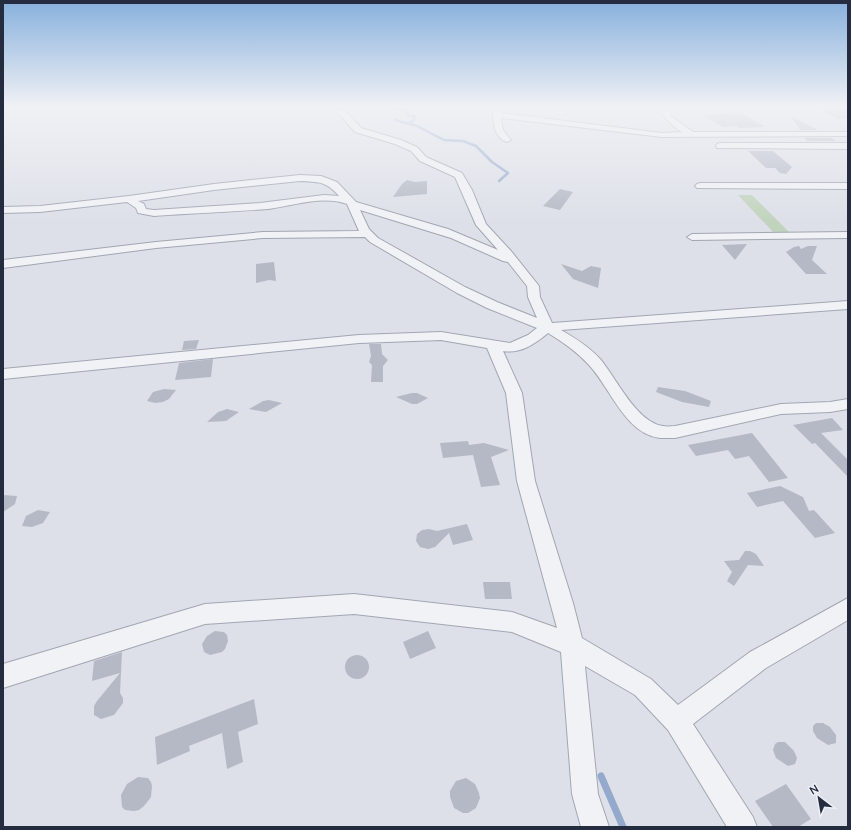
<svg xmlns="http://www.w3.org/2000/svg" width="851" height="830" font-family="'Nunito Sans',sans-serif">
  <rect width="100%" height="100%" fill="#dde0e8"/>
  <polygon fill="#c1d3bd" points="738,195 752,195 791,234 775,234"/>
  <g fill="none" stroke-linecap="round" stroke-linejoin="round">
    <g stroke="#95a9cc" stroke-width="2.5">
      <polyline points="391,106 396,109 404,110 409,116 415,116 413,121 409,123"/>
      <polyline points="395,120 417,126 444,140 463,141 476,146 492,162 508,173 499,181"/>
    </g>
    <polyline stroke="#95a9cc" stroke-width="7" points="601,776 623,827"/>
  </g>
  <g fill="#b4b9c5">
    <polygon points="811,106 848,106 848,118 839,119"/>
    <polygon points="740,112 765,127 739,128 737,126 723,127 703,115"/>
    <polygon points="791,116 818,130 800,130"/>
    <polygon points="805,138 831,138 837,141 807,141"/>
    <polygon points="748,151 773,151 792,167 786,174 780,173 775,168 766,168"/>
    <polygon points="407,180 415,182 427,181 427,194 393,197 402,184"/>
    <polygon points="560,189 573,192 560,210 543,206"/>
    <polygon points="747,244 735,260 722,245"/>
    <polygon points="799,246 801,249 808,246 817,246 812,260 827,274 806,274 786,252 794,247"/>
    <polygon points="274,262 276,281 269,280 256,283 256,264"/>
    <polygon points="561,264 582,271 591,266 601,268 598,288 573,279"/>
    <polygon points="199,340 196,349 182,350 184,341"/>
    <polygon points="369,344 381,344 382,354 388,360 383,366 383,382 371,382 372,365 369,362 371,356"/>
    <polygon points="213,359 211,377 175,380 179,363"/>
    <polygon points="658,387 685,391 711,401 709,407 682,402 656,392"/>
    <polygon points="164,389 176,390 169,399 163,402 155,403 147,401 153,392"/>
    <polygon points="412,393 417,393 428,398 417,404 412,404 396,397"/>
    <polygon points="269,400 282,403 266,412 249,409 263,401"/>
    <polygon points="227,409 239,412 226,421 207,422 218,412"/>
    <polygon points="832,418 843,430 821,433 848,460 848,477 815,443 812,444 793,425"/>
    <polygon points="752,433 788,478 769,482 749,456 735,459 728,450 696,456 688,445"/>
    <polygon points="468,441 469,445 484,443 509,450 491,457 500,485 481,487 473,455 443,458 440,443"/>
    <polygon points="780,486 803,497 809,511 814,510 835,533 815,538 783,501 757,507 747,493"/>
    <polygon points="3,495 17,496 15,504 3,512"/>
    <polygon points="38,510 50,512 43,523 32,527 22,526 26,516"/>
    <polygon points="467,524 473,540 453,545 449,533 435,547 428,549 420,547 416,541 417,534 422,530 429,529 437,531"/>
    <polygon points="745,551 750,551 756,554 764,566 748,565 734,586 727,581 732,572 724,561 739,560"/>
    <polygon points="483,582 510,582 512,599 485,599"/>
    <polygon points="215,631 224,632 227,635 228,641 225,649 222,652 210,655 204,652 202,644 207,636"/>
    <polygon points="428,631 436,648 410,659 403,642"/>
    <polygon points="122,652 120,693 123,698 123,703 114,715 101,719 94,715 94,706 97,701 120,673 92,681 94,661"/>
    <circle cx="357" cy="667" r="12"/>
    <polygon points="254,699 258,724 238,732 243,762 227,769 222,733 189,746 190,751 157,765 155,737"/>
    <polygon points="816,723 823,723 830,727 836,735 836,743 828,745 817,738 813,731 813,726"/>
    <polygon points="778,742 785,742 794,751 797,758 795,764 788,766 776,758 773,750 775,744"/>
    <polygon points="138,777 148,778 151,782 152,786 151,797 144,806 139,810 134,811 125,810 122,807 121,795 127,784"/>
    <polygon points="466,778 475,784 479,793 480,798 476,808 468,813 463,813 454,808 450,797 450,791 456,781"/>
    <polygon points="786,784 811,819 798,827 773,827 755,801"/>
  </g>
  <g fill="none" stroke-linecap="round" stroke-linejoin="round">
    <g stroke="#a2a6b2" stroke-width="2">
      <g id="street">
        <path d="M498,106L505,107L501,113L662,133L682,132C670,125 664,116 656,106H664L670,111L671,116L693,132H848V136L662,137L501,118L503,130L511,140L507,142C494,138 493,122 493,111Z"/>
        <path d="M338,109H344L361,128L401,140L417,147L426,157L462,173L472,190L486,224L511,251L539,286L540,297L552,323L848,301V309L561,330C575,338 590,347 601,360C616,378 637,423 663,426C667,427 671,426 675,426L781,404L830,402L848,399V409L830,412L781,414L675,438C670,438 665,438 660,438C625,434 610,387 589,365C577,352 563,342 548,333C535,344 520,354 503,351L522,393L535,481L573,603L582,638L651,679L678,705L750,652L848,598V620L766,668L693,724L753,817L757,827H727L668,730L635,695L585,666L598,794L609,827H581L572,794L561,652L512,632L354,614L205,624L3,688V664L205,604L354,594L512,612L557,628L517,481L506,393L487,348L441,340L359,343L3,379V369L359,335L441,332L510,343L528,335L537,328L487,308L457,293L370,242L365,237L263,238L156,248L3,268V260L156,242L263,232L359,231L347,204C322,195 293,206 268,209C230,212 192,213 154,216L138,213L136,208L127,202L40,212L3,213V207L40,206L129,196L214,184L300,175L321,176L337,182L356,202L448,229L498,250L476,225L455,177L420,161L411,151L395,144L355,132L338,113ZM300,181C319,182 326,181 339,196L324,195L260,203L154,210L146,209L144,204L138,201L214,190ZM360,210L451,238L503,261L508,262L527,286L528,297L537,318L497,302L465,287L378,238L369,229Z"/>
        <polygon points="720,143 848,143 848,149 717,148 716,146 717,144"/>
        <polygon points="700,183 848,183 848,189 697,188 695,186 697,184"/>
        <polygon points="848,232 848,238 692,240 687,237 692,234"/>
      </g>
    </g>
    <use href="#street" fill="#f0f2f6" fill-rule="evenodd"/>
  </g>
  <linearGradient id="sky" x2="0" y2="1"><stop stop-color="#87b0dd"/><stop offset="0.48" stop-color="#f0f1f5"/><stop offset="1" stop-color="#f0f1f5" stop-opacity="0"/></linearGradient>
  <rect width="851" height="222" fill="url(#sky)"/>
  <rect width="851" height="830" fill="none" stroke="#252c40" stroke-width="8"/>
  <g transform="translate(819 798) rotate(329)" stroke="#edeff6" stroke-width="3" paint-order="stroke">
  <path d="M0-3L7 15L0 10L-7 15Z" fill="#252c40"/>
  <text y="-6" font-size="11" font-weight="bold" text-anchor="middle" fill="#252c40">N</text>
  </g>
</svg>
